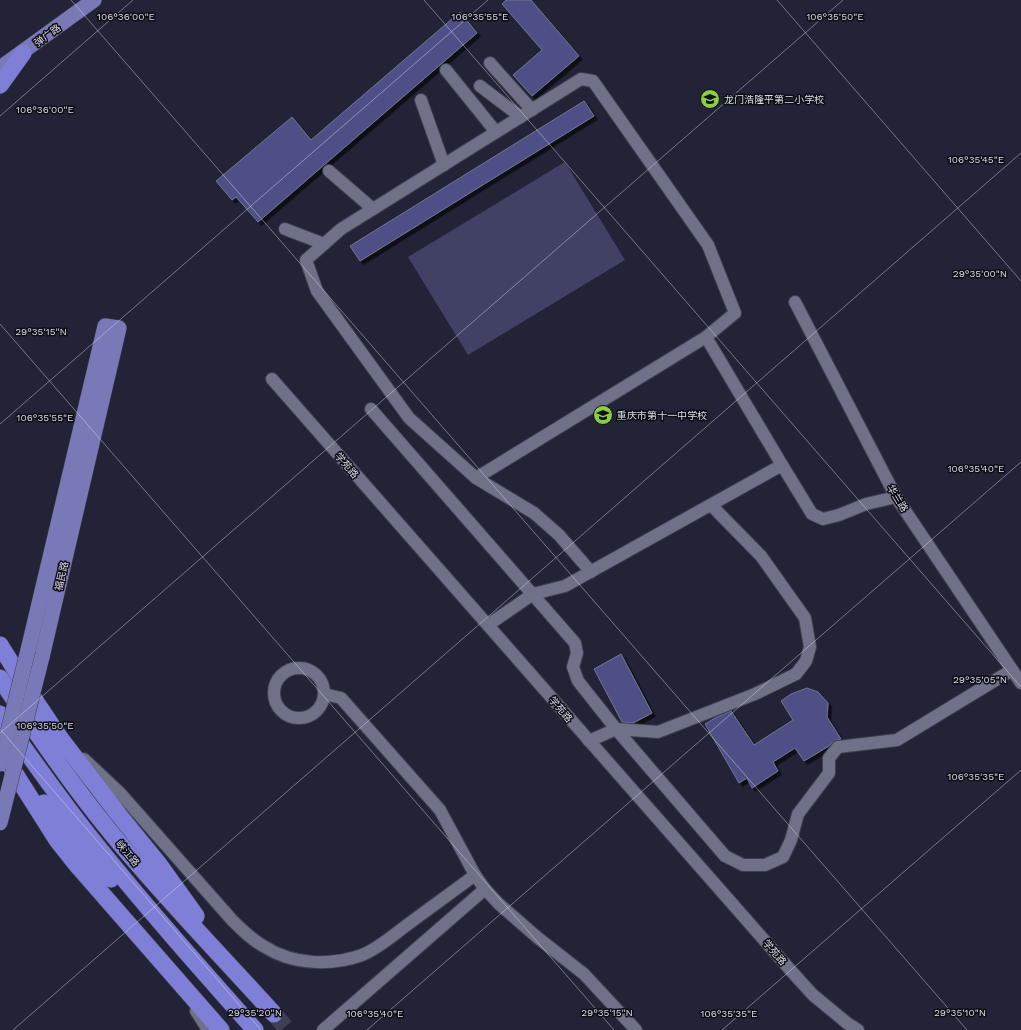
<svg xmlns="http://www.w3.org/2000/svg" width="1021" height="1030" font-family="'Work Sans','Noto Sans SC',sans-serif">
  <defs>
    <filter id="shadow"><feDropShadow dx="3.5" dy="3.5" stdDeviation="0" flood-color="#0009"/></filter>
  </defs>
  <rect width="100%" height="100%" fill="#222336"/>
  <polygon fill="#404164" points="565,162 625,260 468,355 408,257"/>
  <g fill="#4f4f88" stroke="#73758c" filter="url(#shadow)">
    <polygon points="506,0 531,0 579,56 532,96 513,75 542,50 502,4"/>
    <polygon points="460,12 477,33 258,222 236,197 232,200 216,181 292,117 311,140"/>
    <polygon points="584,101 594,116 360,261 350,246"/>
    <polygon points="621,654 652,713 633,723 622,722 594,669"/>
    <polygon points="807,688 818,692 828,703 827,717 841,739 837,740 833,742 829,746 804,761 795,748 773,762 778,771 752,788 747,778 739,783 705,724 715,718 731,711 754,745 793,720 781,701 791,694"/>
  </g>
  <g fill="none" stroke-linecap="round" stroke-linejoin="round">
    <polyline stroke="#3e3f51" stroke-width="17" stroke-dasharray="17 8" stroke-linecap="butt" points="274,1014 288,1030"/>
    <g stroke="#3e3f4f" stroke-width="14">
      <g id="minor">
        <polyline points="490,63 532,110"/>
        <polyline points="446,70 496,132"/>
        <polyline points="480,86 521,117"/>
        <polyline points="421,100 444,165"/>
        <polyline points="329,171 373,209"/>
        <polyline points="285,229 324,244"/>
        <polyline points="795,302 896,497 1021,683"/>
        <polyline points="272,379 793,973 813,995 847,1023 858,1030"/>
        <polyline points="371,409 575,643 577,653 573,667 578,681 616,729 658,732 755,694 796,674 806,661 810,647 805,618 761,556 711,505"/>
        <polyline points="476,478 409,418 317,291 306,260 341,229 581,79 593,81 708,245 735,313 706,337"/>
        <polyline points="591,572 559,535 534,513 476,478 706,337 782,465"/>
        <polyline points="488,625 533,594 565,586 782,465 812,514 823,519 839,515 866,504 896,497"/>
        <circle cx="299" cy="693" r="25"/>
        <polyline points="324,694 341,698 440,810 475,875 485,889 499,904 538,938 584,974 636,1030"/>
        <polyline points="589,741 616,729 725,856 743,865 765,865 783,857 791,840 798,814 829,773 829,758 838,747 897,740 1012,670"/>
        <path d="M84,759L120,793L232,920C242,930 252,940 265,947C293,965 332,966 362,955C377,949 391,937 403,928C427,910 451,893 475,875"/>
        <polyline points="196,1011 205,1025 207,1030"/>
        <polyline points="323,1030 485,889"/>
      </g>
    </g>
    <g stroke="#3e3f4f" stroke-width="16">
      <g id="major">
        <polyline points="0,68 94,0"/>
        <polyline points="28,650 105,326 119,328 42,657"/>
      </g>
    </g>
    <g stroke="#3e3f4f" stroke-width="18">
      <g id="highway">
        <polyline points="0,85 23,53"/>
        <polyline points="0,645 26,687 60,738 119,815 158,863 196,916"/>
        <path d="M0,678C34,730 69,781 108,829C160,893 218,952 274,1014"/>
        <path d="M0,714C30,757 60,800 93,841C145,906 200,968 255,1030"/>
        <polyline points="7,761 57,840 76,864 221,1030"/>
        <polyline points="44,803 84,850 111,879"/>
      </g>
    </g>
    <use href="#minor" stroke="#6f7188" stroke-width="12"/>
    <use href="#major" stroke="#7979b8" stroke-width="15"/>
    <use href="#highway" stroke="#7f7fd8" stroke-width="17"/>
    <g stroke="#3e3f4f" stroke-width="16" stroke-linecap="butt">
      <g id="major-bridge">
        <polyline points="0,764 28,650"/>
        <polyline points="0,823 42,657"/>
      </g>
    </g>
    <use href="#major-bridge" stroke="#7979b8" stroke-width="15"/>
  </g>
  <path fill="none" stroke="#dedfec" stroke-width="1" stroke-opacity="0.45" d="M71,0L967,1030M424,0L1021,687M777,0L1021,281M0,116L133,0M0,324L614,1030M0,424L488,0M0,729L261,1030M0,733L843,0M13,1030L1021,153M367,1030L1021,462M722,1030L1021,770"/>
  <defs>
    <g id="school-disc" transform="scale(1)"><circle r="9.5" fill="#8bce46" stroke="#0d0d16"/><path d="M0-5L7-2L0 1L-7-2ZM-4 1L0 2.5L4 1V4Q0 6-4 4Z" fill="#111"/></g>
  </defs>
  <g fill-rule="evenodd">
    <use href="#school-disc" x="710" y="99"/>
    <use href="#school-disc" x="603" y="415"/>
  </g>
  <g text-anchor="middle" stroke-width="3" stroke-linejoin="round" paint-order="stroke">
    <g font-size="10" fill="#dedfec" stroke="#0d0d16">
      <text transform="translate(47 35) rotate(-36)" y="4">弹广路</text>
      <text transform="translate(347 465) rotate(49)" y="4">学苑路</text>
      <text transform="translate(898 498) rotate(59)" y="4">华兰路</text>
      <text transform="translate(61 576) rotate(-77)" y="4">福民路</text>
      <text transform="translate(561 709) rotate(49)" y="4">学苑路</text>
      <text transform="translate(128 853) rotate(50)" y="4">峡江路</text>
      <text transform="translate(775 952) rotate(49)" y="4">学苑路</text>
    </g>
    <g font-size="10" fill="#dedfec" stroke="#0d0d16" text-anchor="start">
      <text x="724" y="103">龙门浩隆平第二小学校</text>
      <text x="617" y="419">重庆市第十一中学校</text>
    </g>
  </g>
  <g font-size="10" text-anchor="middle" fill="#dedfec" stroke="#0d0d16" stroke-width="3" stroke-linejoin="round" paint-order="stroke">
    <text x="126" y="20">106°36'00"E</text>
    <text x="480" y="20">106°35'55"E</text>
    <text x="835" y="20">106°35'50"E</text>
    <text x="45" y="113">106°36'00"E</text>
    <text x="976" y="163">106°35'45"E</text>
    <text x="980" y="277">29°35'00"N</text>
    <text x="41" y="335">29°35'15"N</text>
    <text x="45" y="421">106°35'55"E</text>
    <text x="976" y="472">106°35'40"E</text>
    <text x="980" y="683">29°35'05"N</text>
    <text x="45" y="729">106°35'50"E</text>
    <text x="976" y="780">106°35'35"E</text>
    <text x="255" y="1016">29°35'20"N</text>
    <text x="607" y="1016">29°35'15"N</text>
    <text x="960" y="1016">29°35'10"N</text>
    <text x="375" y="1017">106°35'40"E</text>
    <text x="729" y="1017">106°35'35"E</text>
  </g>
</svg>
